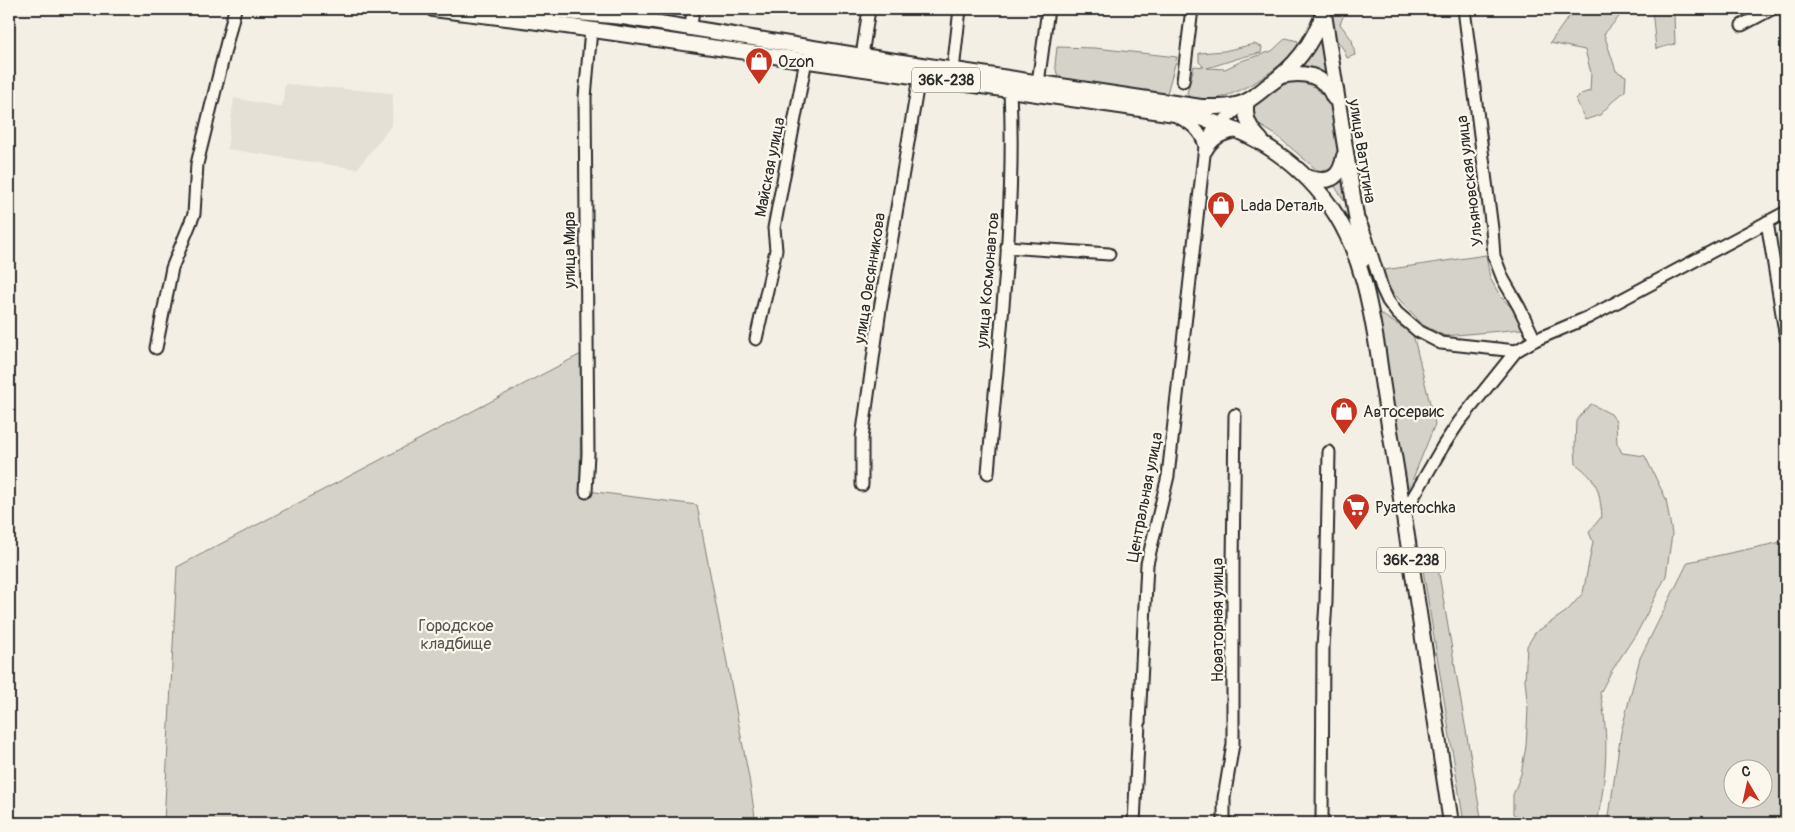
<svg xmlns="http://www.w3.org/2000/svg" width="1795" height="832" font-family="Pangolin,sans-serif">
  <rect width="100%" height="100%" fill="#f3efe4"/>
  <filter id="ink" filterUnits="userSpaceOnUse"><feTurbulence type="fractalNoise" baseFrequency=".02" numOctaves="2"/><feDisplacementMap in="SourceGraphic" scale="10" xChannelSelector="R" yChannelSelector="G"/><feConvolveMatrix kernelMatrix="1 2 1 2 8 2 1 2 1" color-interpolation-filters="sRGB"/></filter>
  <g filter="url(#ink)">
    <polygon fill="#e4e0d6" points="285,84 393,93 392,125 357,169 227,149 234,98 282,107"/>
    <g fill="#d5d2c9" stroke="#807e7a" fill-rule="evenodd">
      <polygon points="620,9 667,9 665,16"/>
      <polygon points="1328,9 1346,9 1340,24 1352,40 1355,55 1347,58 1344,50 1334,36"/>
      <polygon points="1578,9 1626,9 1604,34 1616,71 1626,76 1625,91 1612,102 1600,115 1585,120 1576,99 1581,94 1590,91 1591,73 1585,50 1550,43 1567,19"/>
      <polygon points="1652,9 1672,9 1674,14 1675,44 1656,49"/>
      <path d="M1322,30L1331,81C1320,70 1309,66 1293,70Z"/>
      <path d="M1286,38L1298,41C1298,44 1297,50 1296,52C1293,56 1287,59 1283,62C1258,83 1225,103 1191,100L1187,93L1194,66L1204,67L1199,62V53L1224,51L1254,44L1262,47L1261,53C1242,56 1225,63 1207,68L1225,69L1244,60L1272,51Z"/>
      <polygon points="1057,47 1095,48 1177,57 1166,97 1065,79 1057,74 1055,65"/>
      <path d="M1296,81C1308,81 1319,86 1326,97C1333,108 1344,155 1335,166C1331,171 1323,171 1317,170L1276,135L1256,123L1252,109L1253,105C1267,94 1279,84 1296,81Z"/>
      <polygon points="1346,179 1350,210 1334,185"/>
      <polygon points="1486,255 1490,278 1500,296 1529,325 1522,329 1445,336 1423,325 1387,286 1384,270"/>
      <polygon points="1376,311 1413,334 1435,424 1407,493"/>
      <polygon points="581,354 580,490 697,505 749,778 756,823 164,823 177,567"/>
      <path d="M1591,404L1611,414L1616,421L1617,443L1622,453L1645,456L1666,499L1672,534L1666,576L1638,631L1611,672L1600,693C1610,736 1606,780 1597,823H1524L1522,818L1513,814V795L1521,774L1526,746L1528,709L1525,680L1527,646L1535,633L1567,611L1583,593L1593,542L1589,532L1602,516C1599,489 1598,481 1576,464L1575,446L1576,421Z"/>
      <path d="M1786,541V823H1608L1621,732L1640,658L1688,562ZM1732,770H1762V800H1732Z"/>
      <polygon points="1421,557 1436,557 1482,823 1464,823"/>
    </g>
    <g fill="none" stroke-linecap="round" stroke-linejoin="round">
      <g stroke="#2b2b2b" stroke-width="15">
        <g id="minor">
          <polyline points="1464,9 1492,229 1494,256 1503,279 1519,307 1535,340"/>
          <polyline points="1742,25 1772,9"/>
          <polyline points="691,27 693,9"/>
          <polyline points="862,56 869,9"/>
          <polyline points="953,70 960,9"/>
          <polyline points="1183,81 1192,9"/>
          <polyline points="1038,83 1048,9"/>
          <path d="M1176,116C1191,124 1200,129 1205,146"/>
          <path d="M1206,151C1214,137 1225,133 1239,131"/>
          <polyline points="1360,222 1366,237 1382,288 1388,301 1397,313 1418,331 1441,343 1516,351"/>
          <polyline points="1767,222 1786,338"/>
          <polyline points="1007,247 1109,254"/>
          <polyline points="756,339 776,250 774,228 806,60"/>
          <polyline points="156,348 172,268 194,214 197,164 235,9"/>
          <path d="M988,473C998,346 1016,218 1010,90"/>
          <polyline points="862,485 862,438 880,309 919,77"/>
          <polyline points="586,492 588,453 585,97 591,30"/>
          <polyline points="1404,513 1443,446 1459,422 1516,351 1535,340 1589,317 1786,212"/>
          <polyline points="1134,823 1147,564 1168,476 1205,146 1212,131 1243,104"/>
          <polyline points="1224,823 1224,798 1233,744 1233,564 1235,415"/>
          <polyline points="1322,823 1323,647 1326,602 1329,452"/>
        </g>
      </g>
      <g stroke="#2b2b2b" stroke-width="18">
        <g id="major">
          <path d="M433,9L531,21L1196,117C1254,131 1304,164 1336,215C1362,257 1370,305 1378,352C1382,383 1387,413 1392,443C1413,570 1432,697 1451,823"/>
          <path d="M533,9L623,17L862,56L1201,107C1216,107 1233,108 1247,101C1253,98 1260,92 1266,87C1295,67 1312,45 1324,12"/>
          <polyline points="1324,14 1363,260"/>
          <path d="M1281,76C1304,71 1324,74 1334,98"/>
          <path d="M1247,101C1243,117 1250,129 1261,140"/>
          <path d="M1306,177C1328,184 1340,180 1344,156"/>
        </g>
      </g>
      <use href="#minor" stroke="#fbf7ec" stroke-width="11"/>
      <use href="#major" stroke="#fbf7ec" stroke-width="14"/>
    </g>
  </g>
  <defs>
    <g id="shop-pin" transform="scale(1.4375)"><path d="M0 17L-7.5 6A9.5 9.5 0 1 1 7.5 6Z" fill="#c8321e" stroke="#fbf7ec"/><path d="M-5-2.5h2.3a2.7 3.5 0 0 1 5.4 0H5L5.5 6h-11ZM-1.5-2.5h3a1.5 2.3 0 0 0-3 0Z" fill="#fff"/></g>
    <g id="supermarket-pin" transform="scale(1.4375)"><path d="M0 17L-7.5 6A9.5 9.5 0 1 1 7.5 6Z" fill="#c8321e" stroke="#fbf7ec"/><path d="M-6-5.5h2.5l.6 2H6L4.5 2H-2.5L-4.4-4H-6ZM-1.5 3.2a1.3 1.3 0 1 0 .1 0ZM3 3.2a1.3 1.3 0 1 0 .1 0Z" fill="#fff"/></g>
  </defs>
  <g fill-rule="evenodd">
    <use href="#shop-pin" x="759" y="61"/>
    <use href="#shop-pin" x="1221" y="205"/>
    <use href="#shop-pin" x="1344" y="411"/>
    <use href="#supermarket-pin" x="1356" y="507"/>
  </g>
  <g text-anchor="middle" stroke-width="4.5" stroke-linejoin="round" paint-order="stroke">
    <g fill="#fbf7ec" stroke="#696865" stroke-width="1">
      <rect x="912" y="67.5" width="68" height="25" rx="4"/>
      <rect x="1377" y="547.5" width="68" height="25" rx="4"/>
    </g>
    <g font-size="15" font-weight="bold" fill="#2b2b2b">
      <text x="946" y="85">36К-238</text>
      <text x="1411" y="565">36К-238</text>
    </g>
    <g font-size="16" fill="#2b2b2b" stroke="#fbf7ec" text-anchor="start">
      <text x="778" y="67">Ozon</text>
      <text x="1240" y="211">Lada Dеталь</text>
      <text x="1363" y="417">Автосервис</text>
      <text x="1375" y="513">Pyaterochka</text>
    </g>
    <g font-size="16" fill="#2b2b2b" stroke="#fbf7ec">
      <text transform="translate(1363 151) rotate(81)" y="6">улица Ватутина</text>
      <text transform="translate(769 167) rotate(-79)" y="6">Майская улица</text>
      <text transform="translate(1469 181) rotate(-97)" y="6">Ульяновская улица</text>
      <text transform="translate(569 250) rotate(-90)" y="6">улица Мира</text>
      <text transform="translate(869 278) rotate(-81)" y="6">улица Овсянникова</text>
      <text transform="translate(987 280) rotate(-85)" y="6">улица Космонавтов</text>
      <text transform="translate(1144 497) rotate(-79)" y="6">Центральная улица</text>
      <text transform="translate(1217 620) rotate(-90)" y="6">Новаторная улица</text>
    </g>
    <g font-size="16" fill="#565552" stroke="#fbf7ec">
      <text x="456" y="631">Городское<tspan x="456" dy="18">кладбище</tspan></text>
    </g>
  </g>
  <rect width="1795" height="832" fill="none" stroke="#fbf7ec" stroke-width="30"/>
  <rect x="15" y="15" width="1765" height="802" fill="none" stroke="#2b2b2b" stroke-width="2" filter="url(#ink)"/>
  <g transform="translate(1748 784) rotate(351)"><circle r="24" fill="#fbf7ec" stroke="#a8a59f"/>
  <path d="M0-4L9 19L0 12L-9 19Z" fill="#c8321e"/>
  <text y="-8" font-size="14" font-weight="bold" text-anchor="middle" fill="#2b2b2b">С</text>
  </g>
</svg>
